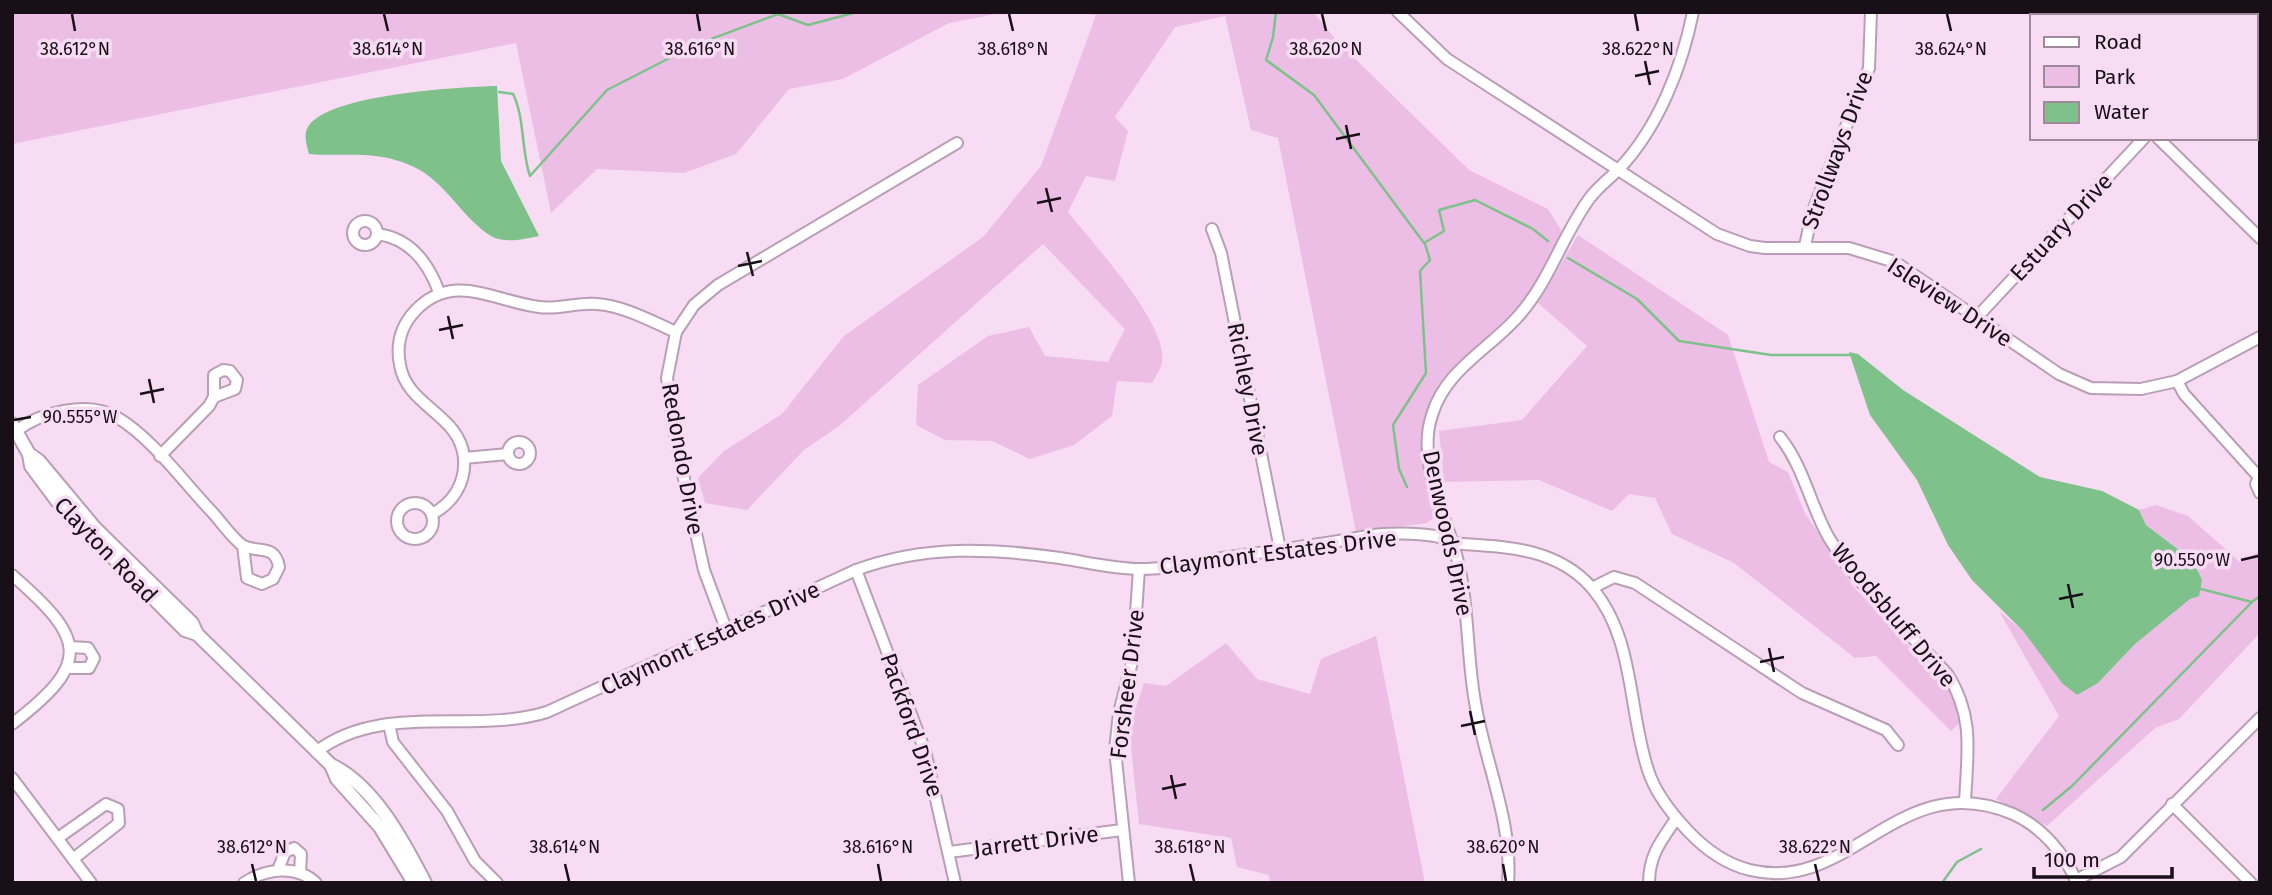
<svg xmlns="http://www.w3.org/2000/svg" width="2272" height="895" font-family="'Fira Sans',sans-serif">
  <rect width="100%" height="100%" fill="#f7dcf3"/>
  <g fill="#edbee5">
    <polygon points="12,12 1006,12 949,23 843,79 789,89 736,154 684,173 597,169 551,213 516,43 12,144"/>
    <path d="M1073,12H1313L1337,41L1469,170L1548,209L1563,233L1524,301L1441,381L1425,427L1437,515L1427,523L1356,532L1278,138L1251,130L1225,16L1175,27L1115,117L1128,131L1115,181L1086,176L1068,212C1092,243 1169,324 1162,363C1161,369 1155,377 1152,383L1117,381L1112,416L1074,445L1030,459L992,441L945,440L916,425L918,385L988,336L1029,327L1045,356L1108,362L1125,329L1043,244L839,426L804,450L747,510L705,503L698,478L724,451L782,414L844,336L983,237L1041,166L1096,15Z"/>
    <polygon points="2137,12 2260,12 2260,135 2256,132 2256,16 2140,16"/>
    <polygon points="1578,235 1728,335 1769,462 1788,472 1805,513 1853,586 1956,697 1967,716 1951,731 1876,656 1855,658 1734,563 1672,534 1655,498 1629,494 1612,511 1539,480 1444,482 1439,431 1522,420 1587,346 1538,303"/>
    <polygon points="2156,505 2188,516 2240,562 2260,551 2260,633 2179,719 2155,728 2047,826 1996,799 2059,716 1999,611 2023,631 2062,683 2098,683 2135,644 2188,557 2146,525 2139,510"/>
    <polygon points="1376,636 1425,883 1270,883 1269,875 1237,867 1231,838 1139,824 1129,728 1144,683 1166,686 1226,643 1257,679 1310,694 1321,659"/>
  </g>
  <g fill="#7ec18a">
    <path d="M497,86L501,161L539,236C524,239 504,244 491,236C463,219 446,182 414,167C377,149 346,157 309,154C307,146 303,135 308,127C328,94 459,87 497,86Z"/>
    <polygon points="1849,352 1858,354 1903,390 2040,477 2102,491 2139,510 2146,525 2188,557 2199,573 2202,580 2199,596 2190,599 2135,644 2098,683 2077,695 2062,683 2023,631 1972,580 1948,545 1917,480 1870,415"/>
  </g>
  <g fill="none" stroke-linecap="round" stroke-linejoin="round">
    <g stroke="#7ec18a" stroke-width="2.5">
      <polyline points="1276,12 1273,37 1266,60 1314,95 1424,243 1444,231 1439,210 1475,200 1533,229 1548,241"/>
      <path d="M499,92L513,94C525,118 521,150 530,176L607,90L695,45L778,14L808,25L857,12"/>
      <polyline points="1568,258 1637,299 1679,341 1771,355 1851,355"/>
      <polyline points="1407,487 1399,469 1393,425 1426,373 1420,271 1430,260 1425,244"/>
      <polyline points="2197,588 2252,602 2260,596"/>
      <polyline points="2043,810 2072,786 2251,603"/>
      <polyline points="1942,883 1957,862 1981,849"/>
    </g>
    <g stroke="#b99fb5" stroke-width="14">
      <g id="minor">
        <polyline points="1398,12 1447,59 1717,234 1750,246 1765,248 1849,248 1895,262 2059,374 2091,388 2141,389 2177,381 2260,337"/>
        <polyline points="2158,138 2260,238"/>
        <circle cx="365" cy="233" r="12"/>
        <polyline points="1212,229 1221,253 1280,549"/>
        <path d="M377,234C410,238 428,262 439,292"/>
        <polyline points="1805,246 1812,213 1869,68 1871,12"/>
        <polyline points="1978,316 2144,138"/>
        <polyline points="2177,381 2184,394 2258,476"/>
        <path d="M16,431C41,412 89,400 118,418C152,438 185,484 213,513C222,523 232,538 242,545C258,554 275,543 279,567L273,579L262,584L247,578L243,546"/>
        <path d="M1780,437C1804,467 1810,505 1829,538C1860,589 1908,631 1948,675C1975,718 1967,754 1965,803"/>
        <circle cx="519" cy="453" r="11"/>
        <polyline points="160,456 209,406 214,397 214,375 223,370 230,371 237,380 235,389 214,397"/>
        <polyline points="464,458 508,454"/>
        <polyline points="2260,475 2256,484 2260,493"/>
        <circle cx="415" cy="521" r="18"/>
        <path d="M432,514C453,503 466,483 464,458C460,414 407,407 400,365C396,345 401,326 415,311C453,271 493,301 539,307C558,310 577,302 597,304C624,306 651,321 676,332"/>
        <polyline points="856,570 925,751 955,883"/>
        <path d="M12,575C86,639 92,663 12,724"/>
        <polyline points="1592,588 1614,577 1635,583 1802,693 1886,730 1898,745"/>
        <polyline points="726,629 704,570 676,442 667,378 676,332 694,305 718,285 957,143"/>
        <polyline points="68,668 89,668 94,658 88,648 70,647"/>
        <polyline points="389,724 393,742 447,811 475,861 497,883"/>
        <path d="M316,752C382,701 473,735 547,712L856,570C924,545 989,548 1060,558C1086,562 1114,569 1141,569C1170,569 1200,562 1229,557C1265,552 1302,547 1339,541C1353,539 1368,535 1383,534C1399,533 1418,533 1435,536C1445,538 1452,544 1463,544C1510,547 1558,549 1592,588C1635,638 1628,710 1648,770C1655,793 1672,814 1688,831C1706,850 1725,864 1750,870C1851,895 1899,765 2013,814C2042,827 2065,854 2077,883"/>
        <polyline points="12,778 91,883"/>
        <polyline points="2172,804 2251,883"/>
        <polyline points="58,838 106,804 118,809 119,823 73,859"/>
        <polyline points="949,852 1122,830"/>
        <polyline points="278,870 285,852 294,848 301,854 300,873"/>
        <polyline points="2076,880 2121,857 2260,718"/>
        <path d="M244,883C265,869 296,864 316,883"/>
        <polyline points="1129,883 1115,750 1119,713 1133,658 1139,569"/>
        <path d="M1508,883C1513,819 1483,759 1474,696C1466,646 1469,593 1453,544C1440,505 1418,456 1432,415C1446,368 1492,348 1521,313C1550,279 1563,235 1589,199C1598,187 1609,179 1619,169C1658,128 1682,67 1693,12"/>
        <path d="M1649,883C1649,855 1661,841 1676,819"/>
      </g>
    </g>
    <g stroke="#b99fb5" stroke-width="16">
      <g id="major">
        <polyline points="12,424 29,454 31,466 57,501 185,630 197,634"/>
        <path d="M29,454L39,461L95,528L192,623L197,634L331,765C374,785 404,842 425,883"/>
        <polyline points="331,765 337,779 380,827 414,883"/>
      </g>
    </g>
    <use href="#minor" stroke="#fff" stroke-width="10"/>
    <use href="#major" stroke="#fff" stroke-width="12"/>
  </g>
  <path fill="none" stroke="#180f17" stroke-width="2.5" d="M72,14L75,31M384,14L388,31M697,14L700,31M1009,14L1013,31M1322,14L1326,31M1635,14L1638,31M1947,14L1951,31M1645,61L1650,85M1635,76L1659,71M1346,125L1351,149M1336,139L1360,134M1046,188L1052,212M1037,203L1061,198M747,252L753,276M738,266L762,261M448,316L453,339M439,330L463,325M149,379L154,403M140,394L164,389M14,420L31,417M2241,560L2258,556M2068,584L2073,608M2059,599L2083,594M1769,648L1774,672M1760,662L1784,657M1470,711L1475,735M1461,726L1485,721M1171,775L1176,799M1162,789L1186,784M252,864L256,881M565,864L569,881M878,864L881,881M1190,864L1194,881M1503,864L1506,881M1815,864L1819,881"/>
  <g text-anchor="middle" stroke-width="7" stroke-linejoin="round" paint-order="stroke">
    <g font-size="23" fill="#180f17" stroke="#f7dcf3">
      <text transform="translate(1837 150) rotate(-70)" y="8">Strollways Drive</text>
      <text transform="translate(2061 227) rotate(-47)" y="8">Estuary Drive</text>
      <text transform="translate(1950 302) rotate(33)" y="8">Isleview Drive</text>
      <text transform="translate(1248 389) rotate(79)" y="8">Richley Drive</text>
      <text transform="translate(683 459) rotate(80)" y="8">Redondo Drive</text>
      <text transform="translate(1448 533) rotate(78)" y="8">Denwoods Drive</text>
      <text transform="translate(106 550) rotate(46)" y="8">Clayton Road</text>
      <text transform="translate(1278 552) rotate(-7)" y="8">Claymont Estates Drive</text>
      <text transform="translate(1894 615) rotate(50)" y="8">Woodsbluff Drive</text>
      <text transform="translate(710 638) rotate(-25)" y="8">Claymont Estates Drive</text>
      <text transform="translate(1127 684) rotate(-83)" y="8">Forsheer Drive</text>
      <text transform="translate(912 725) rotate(71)" y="8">Packford Drive</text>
      <text transform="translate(1036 841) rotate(-7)" y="8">Jarrett Drive</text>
    </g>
  </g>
  <g font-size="18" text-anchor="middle" fill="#180f17" stroke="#f7dcf3" stroke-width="7" stroke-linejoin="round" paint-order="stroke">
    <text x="75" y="55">38.612°N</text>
    <text x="388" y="55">38.614°N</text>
    <text x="700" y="55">38.616°N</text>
    <text x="1013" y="55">38.618°N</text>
    <text x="1326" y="55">38.620°N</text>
    <text x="1638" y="55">38.622°N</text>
    <text x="1951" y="55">38.624°N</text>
    <text x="80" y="423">90.555°W</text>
    <text x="2192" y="566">90.550°W</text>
    <text x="252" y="853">38.612°N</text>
    <text x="565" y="853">38.614°N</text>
    <text x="878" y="853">38.616°N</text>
    <text x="1190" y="853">38.618°N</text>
    <text x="1503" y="853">38.620°N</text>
    <text x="1815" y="853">38.622°N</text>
  </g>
  <rect width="2272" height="895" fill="none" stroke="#180f17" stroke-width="28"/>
  <rect x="2030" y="14" width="228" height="126" fill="#f7dcf3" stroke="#9e8a9b" stroke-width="2"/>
  <rect x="2044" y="37" width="35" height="10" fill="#ffffff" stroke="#9e8a9b" stroke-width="2"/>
  <text x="2094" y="49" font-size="21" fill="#180f17">Road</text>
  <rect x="2044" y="66" width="35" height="21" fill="#edbee5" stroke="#9e8a9b" stroke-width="2"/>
  <text x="2094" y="84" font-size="21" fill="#180f17">Park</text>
  <rect x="2044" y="102" width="35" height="21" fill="#7ec18a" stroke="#9e8a9b" stroke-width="2"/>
  <text x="2094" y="119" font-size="21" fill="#180f17">Water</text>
  <path d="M2034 867v10h138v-10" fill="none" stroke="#180f17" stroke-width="3.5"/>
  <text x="2044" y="867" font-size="21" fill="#180f17" stroke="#f7dcf3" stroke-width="5" paint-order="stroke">100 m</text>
</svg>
